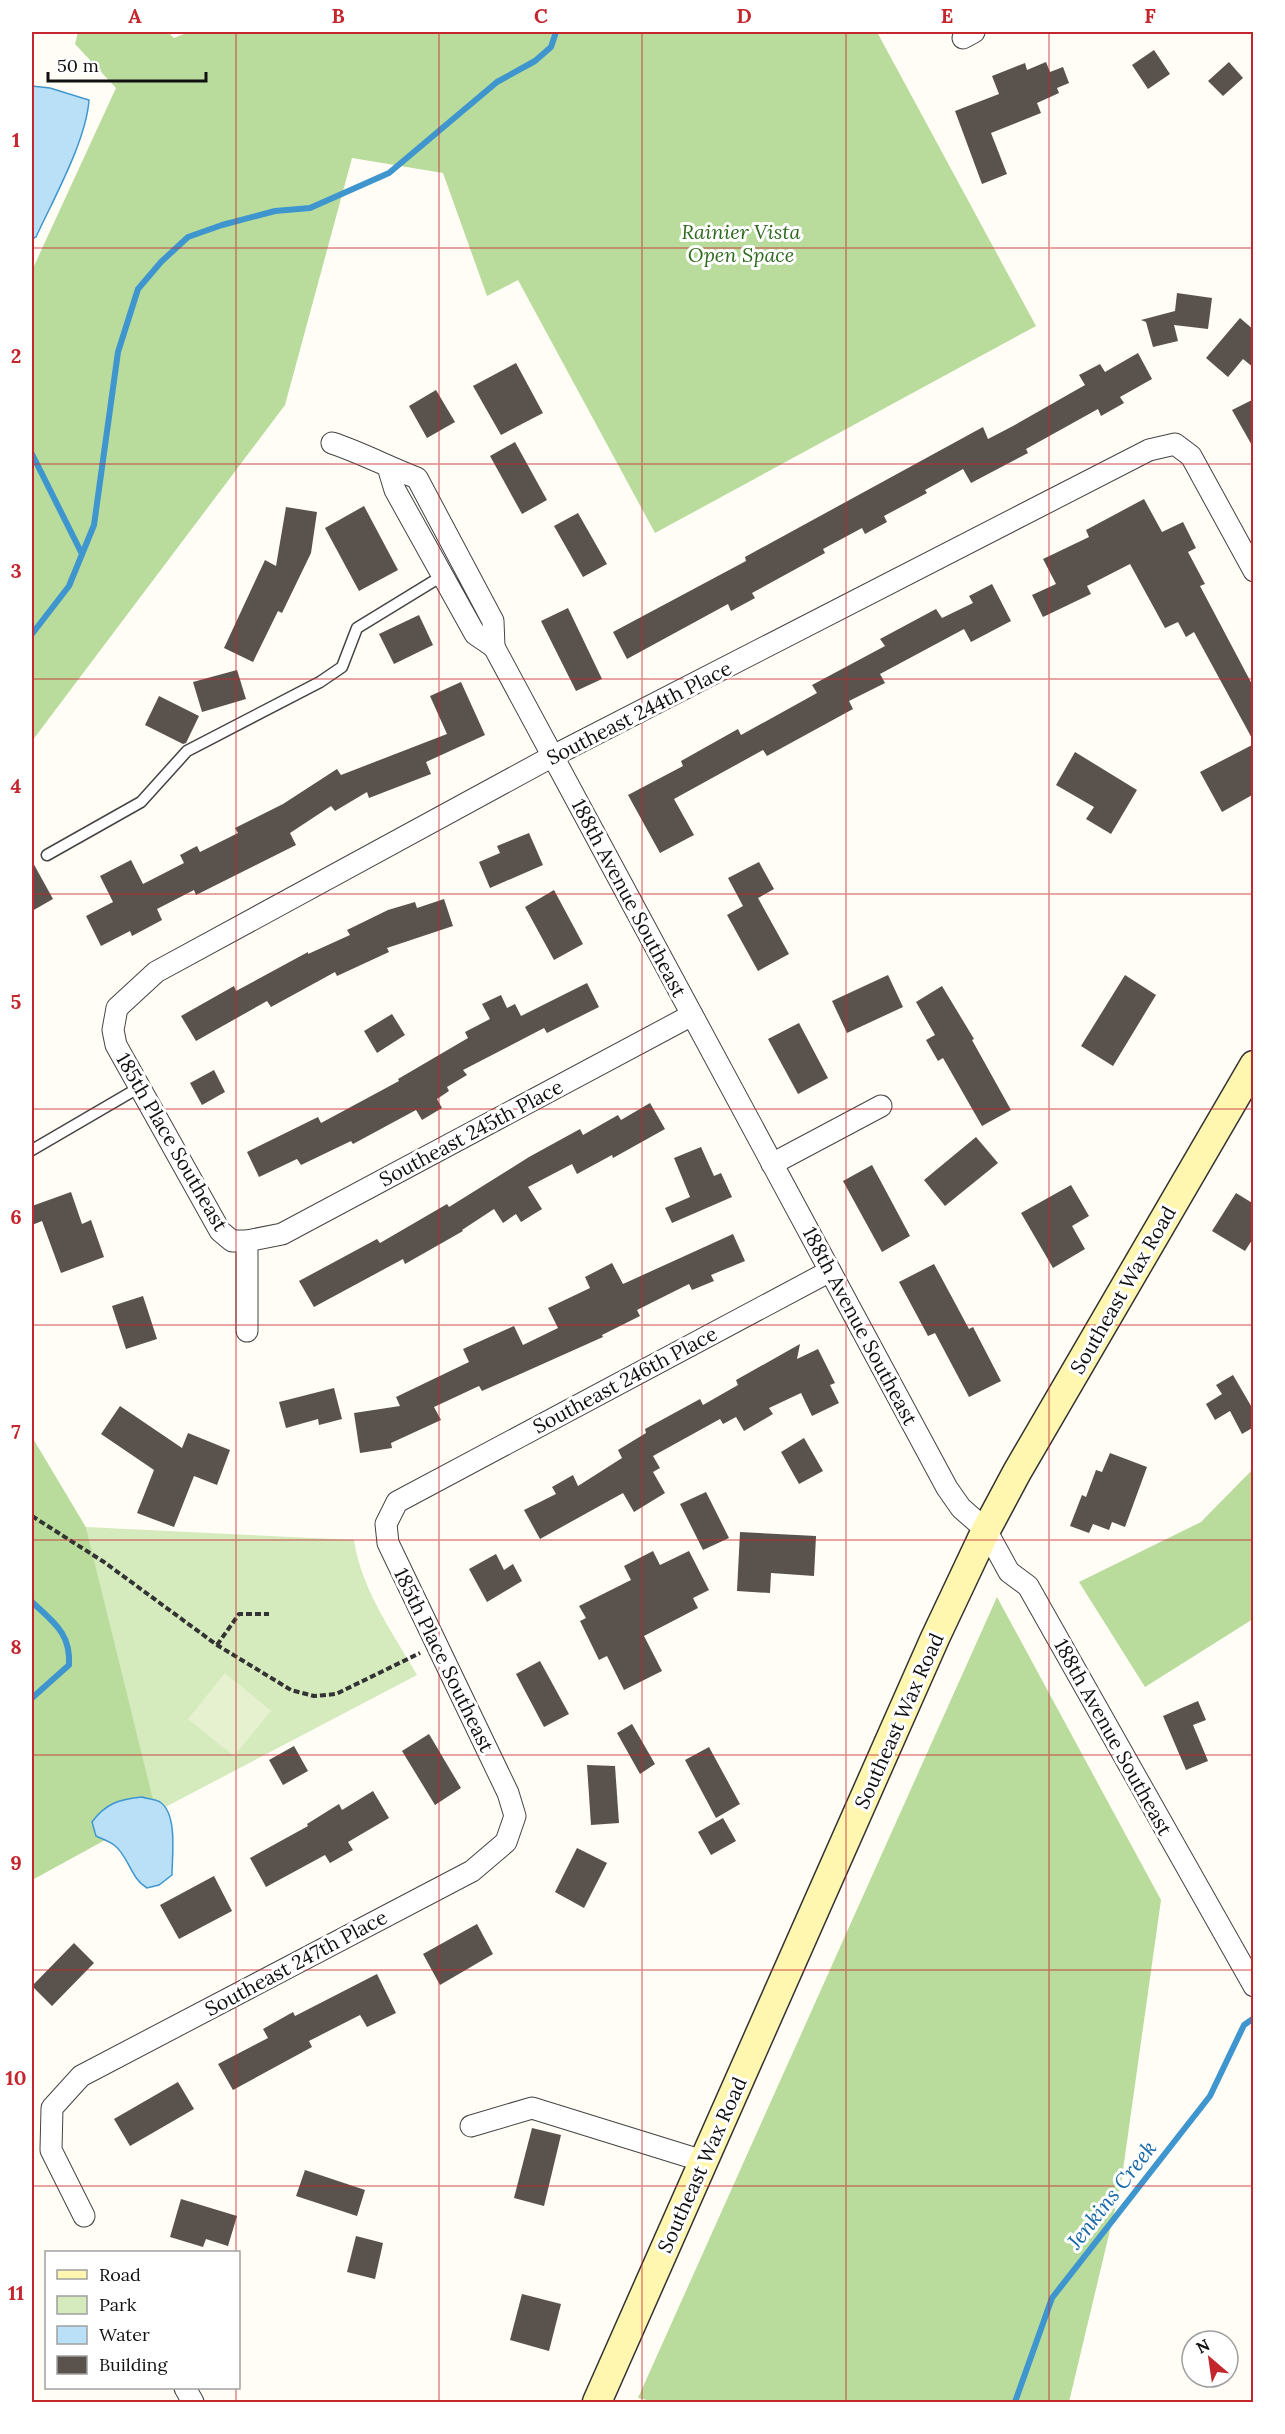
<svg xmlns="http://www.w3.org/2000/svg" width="1285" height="2434" font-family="Lora,serif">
  <rect width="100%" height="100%" fill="#fffdf5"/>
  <path fill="#d5ebbd" d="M32,1437L86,1527L354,1540C361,1589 393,1633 417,1675L156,1812L32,1880Z"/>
  <g fill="#b9dc9c">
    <polygon points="78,32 168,32 174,38 189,32 877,32 1036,326 655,533 518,280 487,296 443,173 352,158 285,405 32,741 32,266 34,266 116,88 75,44"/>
    <polygon points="32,1437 86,1528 156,1812 32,1880"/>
    <polygon points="1253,1469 1253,1619 1145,1687 1079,1582 1201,1522"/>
    <polygon points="997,1597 1161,1900 1121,2184 1069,2402 656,2402 638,2398"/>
  </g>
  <polygon fill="#e6f2cf" points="225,1673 271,1711 234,1756 188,1719"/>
  <g fill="#b9e0f7" stroke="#3f96cf" stroke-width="1.5">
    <path d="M32,86L50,88L89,100C86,141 54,198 36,237L32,239Z"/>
    <path d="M142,1797C147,1799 155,1799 160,1802C178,1814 172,1856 172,1875L159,1885L147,1888C130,1878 129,1856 114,1845C109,1841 102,1839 96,1836L92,1822C105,1804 119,1799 142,1797Z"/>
  </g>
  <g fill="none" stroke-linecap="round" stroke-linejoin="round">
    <g stroke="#3f96cf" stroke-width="6">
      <polyline points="32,454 82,554"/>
      <polyline points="32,634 69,586 94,525 118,352 138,289 161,262 188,237 222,225 275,211 310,208 389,173 497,82 535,61 551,47 556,32"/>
      <path d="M32,1602C53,1622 71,1633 69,1665L32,1698"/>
      <polyline points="1015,2402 1052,2298 1210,2096 1244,2025 1254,2018"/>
    </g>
  </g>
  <g fill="#5a524d">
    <polygon points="1154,50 1170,74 1148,89 1132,65"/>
    <polygon points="1046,62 1050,72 1063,67 1069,83 1057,88 1059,93 1037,103 1041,113 991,133 1007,174 982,184 955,111 999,94 992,76 1025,63 1027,70"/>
    <polygon points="1229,62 1243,78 1223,96 1208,81"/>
    <polygon points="1177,293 1212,298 1208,329 1174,325 1178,341 1153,347 1146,322 1141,320 1175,311"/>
    <polygon points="1240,318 1254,330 1254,368 1243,359 1228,377 1206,358"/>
    <polygon points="1138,353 1152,379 1120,397 1124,403 1101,416 1098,409 1026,449 1028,453 971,483 963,469 925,490 927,493 884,516 887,522 865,534 862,528 823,549 825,553 752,593 755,598 731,611 728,604 627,659 613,632 746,561 745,557 983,427 988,439 1013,426 1085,385 1079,375 1100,364 1105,372"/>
    <polygon points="516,363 543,413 501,435 473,386"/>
    <polygon points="436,390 455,422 427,438 409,406"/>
    <polygon points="1254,399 1254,449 1232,410"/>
    <polygon points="515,442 547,500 522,514 490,456"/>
    <polygon points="1144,499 1162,532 1183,522 1196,548 1188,552 1205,584 1200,586 1254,688 1254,742 1194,632 1186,637 1178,622 1165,628 1130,564 1087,586 1091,594 1043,617 1032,595 1056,584 1043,559 1089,537 1086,530"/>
    <polygon points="364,506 398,570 359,591 325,528"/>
    <polygon points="286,507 317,512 311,553 282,613 278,611 253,662 224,648 265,560 276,566"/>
    <polygon points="578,513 607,564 583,577 554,526"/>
    <polygon points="992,584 1011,621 971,642 964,629 880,674 885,683 849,701 853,709 767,756 763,750 674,799 694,835 660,853 628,795 683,766 681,761 738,729 741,735 817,693 812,685 885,646 880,639 936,609 942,618 973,603 969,596"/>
    <polygon points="568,608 602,679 576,691 541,621"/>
    <polygon points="419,615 433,645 394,664 379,634"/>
    <polygon points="237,670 246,699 202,712 193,682"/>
    <polygon points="461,682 485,735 426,762 431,774 369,798 367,792 335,811 331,806 290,833 296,845 196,895 194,890 157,909 162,920 132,936 130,931 101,946 86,916 113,902 100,876 131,860 143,884 184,863 180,855 197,846 200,852 238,833 235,828 283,804 337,769 341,775 447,734 430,696"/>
    <polygon points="159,696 199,716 186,743 183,744 145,725"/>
    <polygon points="1254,744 1254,794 1222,812 1200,772"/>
    <polygon points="1075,752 1137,790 1111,834 1086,819 1094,807 1056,785"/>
    <polygon points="529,833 543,865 490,888 479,862 500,853 497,846"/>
    <polygon points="32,861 53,899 32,911"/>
    <polygon points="759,862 774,889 758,898 789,954 758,971 727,915 743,906 728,878"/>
    <polygon points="554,890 583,944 554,960 525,907"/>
    <polygon points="444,899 453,926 387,948 389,952 337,976 335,972 271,1007 267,1001 196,1041 181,1016 234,986 236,991 308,952 308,954 350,935 347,930 388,910 415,902 417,908"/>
    <polygon points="888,975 903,1007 847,1033 832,1001"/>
    <polygon points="1125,975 1156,995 1113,1066 1081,1046"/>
    <polygon points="587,983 599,1007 547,1033 544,1028 463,1070 467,1075 447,1087 449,1091 437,1099 442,1108 422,1120 416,1110 353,1144 351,1141 301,1165 297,1159 259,1177 247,1152 318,1117 321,1123 399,1081 398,1079 468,1038 465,1032 490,1019 482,1004 501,995 507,1008 515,1004 521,1016"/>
    <polygon points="942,986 974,1039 972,1040 1011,1110 982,1126 943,1058 938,1061 926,1040 935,1035 916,1002"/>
    <polygon points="392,1014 405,1035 377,1053 364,1031"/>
    <polygon points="799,1023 828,1078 798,1094 768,1039"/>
    <polygon points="214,1070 225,1092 202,1105 190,1083"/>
    <polygon points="650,1103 665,1129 613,1158 612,1155 577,1174 572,1164 528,1187 542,1209 521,1222 516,1214 503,1223 494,1209 462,1230 463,1231 405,1264 403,1259 314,1307 299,1281 377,1239 380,1243 447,1204 449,1207 529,1157 580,1129 583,1135 618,1115 621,1120"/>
    <polygon points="976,1137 998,1163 945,1206 924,1180"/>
    <polygon points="701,1147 714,1176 721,1173 732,1197 672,1223 665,1208 690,1197 674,1158"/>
    <polygon points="872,1165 910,1236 882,1252 843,1181"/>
    <polygon points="1071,1185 1089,1216 1072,1226 1085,1249 1053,1268 1021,1213"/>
    <polygon points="71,1192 82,1224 91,1220 104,1257 61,1273 42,1221 32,1225 32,1206"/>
    <polygon points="1236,1193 1254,1204 1254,1237 1245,1251 1212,1231"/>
    <polygon points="733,1234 745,1261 711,1275 714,1281 692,1290 689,1284 637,1310 640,1316 602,1335 603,1337 482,1391 479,1386 434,1407 441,1420 391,1443 392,1448 360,1453 354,1413 400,1406 396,1397 469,1362 463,1349 514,1326 523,1345 558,1328 548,1308 590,1288 585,1277 612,1263 623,1284"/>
    <polygon points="934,1264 969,1329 973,1327 1001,1381 969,1397 935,1333 928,1336 899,1282"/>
    <polygon points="143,1296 157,1339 126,1349 112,1306"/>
    <polygon points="800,1344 797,1359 818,1349 835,1383 830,1385 839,1403 812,1416 801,1393 769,1408 773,1414 744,1431 736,1417 723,1424 720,1419 653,1456 660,1468 653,1472 665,1493 634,1512 623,1493 540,1539 524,1510 556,1494 552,1487 573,1475 578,1486 622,1458 618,1450 646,1433 645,1429 700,1399 703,1405 738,1385 736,1380"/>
    <polygon points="1233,1375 1254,1411 1254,1427 1242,1434 1230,1411 1215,1420 1206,1404 1222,1394 1216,1385"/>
    <polygon points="334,1388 342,1419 319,1425 318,1419 286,1428 279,1402"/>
    <polygon points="120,1406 182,1448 188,1433 230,1450 217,1485 194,1476 174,1527 137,1513 154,1470 101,1434"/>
    <polygon points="804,1438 823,1471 799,1484 781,1452"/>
    <polygon points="1110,1453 1147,1467 1125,1527 1112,1522 1109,1530 1093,1524 1089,1533 1070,1526 1082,1495 1086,1497 1096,1470 1102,1472"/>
    <polygon points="706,1492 729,1538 703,1550 680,1504"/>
    <polygon points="740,1532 816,1536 814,1576 771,1573 770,1593 737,1591"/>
    <polygon points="653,1551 660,1565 689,1551 709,1590 693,1598 698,1608 644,1636 662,1671 624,1690 607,1656 599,1660 580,1621 586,1618 579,1606 631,1580 624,1566"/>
    <polygon points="496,1554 504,1570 513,1564 522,1581 487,1602 469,1569"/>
    <polygon points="540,1661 569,1714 544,1727 516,1674"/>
    <polygon points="1198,1701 1206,1720 1193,1725 1208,1761 1186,1770 1163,1716"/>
    <polygon points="632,1724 655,1764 640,1774 617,1733"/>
    <polygon points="429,1734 461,1788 435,1805 402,1751"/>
    <polygon points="294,1746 308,1771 283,1785 269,1760"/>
    <polygon points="709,1747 740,1804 716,1818 685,1760"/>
    <polygon points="587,1765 615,1766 619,1823 591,1825"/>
    <polygon points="373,1791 389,1818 348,1842 353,1850 330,1863 325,1855 266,1887 250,1858 308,1826 307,1824 339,1804 342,1810"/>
    <polygon points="723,1818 736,1841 711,1855 698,1832"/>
    <polygon points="577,1848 607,1863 584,1908 555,1892"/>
    <polygon points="214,1876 232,1911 179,1939 160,1905"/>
    <polygon points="477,1924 493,1954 440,1985 423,1954"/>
    <polygon points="74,1943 94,1963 52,2006 32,1986"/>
    <polygon points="377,1974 396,2013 367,2027 360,2015 309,2041 312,2047 233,2090 218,2064 268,2038 263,2029 293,2012 295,2016"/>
    <polygon points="178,2082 194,2109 130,2146 114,2119"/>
    <polygon points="532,2128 561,2135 544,2206 514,2198"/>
    <polygon points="305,2170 365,2190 357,2216 296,2196"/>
    <polygon points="181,2199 237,2216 228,2246 206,2239 203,2247 170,2237"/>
    <polygon points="356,2236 383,2243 375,2279 347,2272"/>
    <polygon points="522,2294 561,2304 549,2351 510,2340"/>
  </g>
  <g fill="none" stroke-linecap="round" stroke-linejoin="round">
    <g stroke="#444" stroke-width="13">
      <g id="lane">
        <polyline points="47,855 141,802 187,751 320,682 342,667 357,628 442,576"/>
        <polyline points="32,1150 140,1087"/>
      </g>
    </g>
    <g stroke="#444" stroke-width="23">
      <g id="street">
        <polyline points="963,38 974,32"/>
        <path d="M332,443C362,453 388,467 417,478L493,621L494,647L475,634L395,490L388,467"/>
        <polyline points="494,647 947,1488 961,1508 986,1530 1009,1572 1028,1586 1254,1986"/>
        <polyline points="772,1164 881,1106"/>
        <polyline points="247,1241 282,1234 692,1015"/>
        <polyline points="247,1331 247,1241 232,1241 220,1231 116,1045 113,1030 117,1008 156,972 553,756 1149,450 1175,444 1191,456 1254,571"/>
        <polyline points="471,2126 532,2108 703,2161"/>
        <polyline points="84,2216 51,2150 52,2108 81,2076 472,1871 506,1842 515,1816 508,1793 388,1543 386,1524 397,1502 830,1271"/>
        <polyline points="185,2388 193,2402"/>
      </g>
    </g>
    <g stroke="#333" stroke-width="31">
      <polyline id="secondary" points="597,2402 935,1638 986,1530 1017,1472 1254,1065"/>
    </g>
    <g stroke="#333" stroke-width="4" stroke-dasharray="6 3" stroke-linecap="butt">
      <polyline points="32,1516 104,1562 217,1645 291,1690 314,1696 336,1694 420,1653"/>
      <polyline points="217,1645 239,1614 269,1614"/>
    </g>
    <use href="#lane" stroke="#fff" stroke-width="10"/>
    <use href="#street" stroke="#fff" stroke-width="21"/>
    <use href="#secondary" stroke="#fff6b0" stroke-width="28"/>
  </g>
  <path fill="none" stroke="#c4262e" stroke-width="1.5" stroke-opacity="0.55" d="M236,32V2252M439,32V2402M642,32V2402M846,32V2402M1049,32V2402M32,248H1254M32,464H1254M32,679H1254M32,894H1254M32,1109H1254M32,1325H1254M32,1540H1254M32,1755H1254M32,1970H1254M32,2186H1254M236,2388V2402"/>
  <g text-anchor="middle" stroke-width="6" stroke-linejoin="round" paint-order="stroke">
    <g font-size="20" font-style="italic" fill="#2f6b1f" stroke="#fff">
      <text x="741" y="239">Rainier Vista<tspan x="741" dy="23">Open Space</tspan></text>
    </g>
    <g font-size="20" fill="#111" stroke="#fff">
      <text transform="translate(639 713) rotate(-27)" y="7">Southeast 244th Place</text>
      <text transform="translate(629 898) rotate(62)" y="7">188th Avenue Southeast</text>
      <text transform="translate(471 1133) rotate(-28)" y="7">Southeast 245th Place</text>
      <text transform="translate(172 1142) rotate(60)" y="7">185th Place Southeast</text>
      <text transform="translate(1123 1290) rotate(-60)" y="7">Southeast Wax Road</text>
      <text transform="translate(860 1326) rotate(62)" y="7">188th Avenue Southeast</text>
      <text transform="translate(625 1380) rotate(-28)" y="7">Southeast 246th Place</text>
      <text transform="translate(444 1660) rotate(64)" y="7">185th Place Southeast</text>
      <text transform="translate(899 1721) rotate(-66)" y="7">Southeast Wax Road</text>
      <text transform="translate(1113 1737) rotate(61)" y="7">188th Avenue Southeast</text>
      <text transform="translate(296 1963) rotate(-28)" y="7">Southeast 247th Place</text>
      <text transform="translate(702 2165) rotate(-66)" y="7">Southeast Wax Road</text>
    </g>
    <g font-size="21" font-style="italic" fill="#1768a6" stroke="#fff">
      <text transform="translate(1112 2195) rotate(-52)" y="7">Jenkins Creek</text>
    </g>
  </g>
  <rect width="1285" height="2434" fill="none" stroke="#ffffff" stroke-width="66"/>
  <rect x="45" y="2251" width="195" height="138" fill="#ffffff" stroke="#a0a0a0" stroke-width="1.5"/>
  <rect x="57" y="2270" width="30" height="9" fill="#fff6b0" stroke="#a0a0a0" stroke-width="1.5"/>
  <text x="99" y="2281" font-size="18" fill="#111111">Road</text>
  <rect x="57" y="2296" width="30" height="18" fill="#d5ebbd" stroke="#a0a0a0" stroke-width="1.5"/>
  <text x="99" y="2311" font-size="18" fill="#111111">Park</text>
  <rect x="57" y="2326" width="30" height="18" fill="#b9e0f7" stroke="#a0a0a0" stroke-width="1.5"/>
  <text x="99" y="2341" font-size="18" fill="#111111">Water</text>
  <rect x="57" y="2356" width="30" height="18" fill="#5a524d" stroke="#a0a0a0" stroke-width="1.5"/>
  <text x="99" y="2371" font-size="18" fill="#111111">Building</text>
  <g transform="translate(1210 2359) rotate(331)"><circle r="28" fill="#ffffff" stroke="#a0a0a0" stroke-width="1.5"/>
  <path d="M0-4.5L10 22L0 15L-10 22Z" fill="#c4262e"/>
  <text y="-9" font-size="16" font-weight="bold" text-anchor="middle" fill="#111111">N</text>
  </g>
  <path d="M48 72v9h158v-9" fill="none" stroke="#111111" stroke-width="3"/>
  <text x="57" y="72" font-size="18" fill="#111111" stroke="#ffffff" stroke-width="4.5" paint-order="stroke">50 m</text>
  <rect x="33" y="33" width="1219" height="2368" fill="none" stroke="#c4262e" stroke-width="2"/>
  <g font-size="20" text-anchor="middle" font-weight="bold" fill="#c4262e">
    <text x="135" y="23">A</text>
    <text x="338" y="23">B</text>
    <text x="541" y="23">C</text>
    <text x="744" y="23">D</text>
    <text x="947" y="23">E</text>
    <text x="1150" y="23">F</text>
    <text x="16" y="147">1</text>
    <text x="16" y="363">2</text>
    <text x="16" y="578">3</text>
    <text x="16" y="793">4</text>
    <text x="16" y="1009">5</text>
    <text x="16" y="1224">6</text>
    <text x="16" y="1439">7</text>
    <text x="16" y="1654">8</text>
    <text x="16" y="1870">9</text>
    <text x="16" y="2085">10</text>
    <text x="16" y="2300">11</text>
  </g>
</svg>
